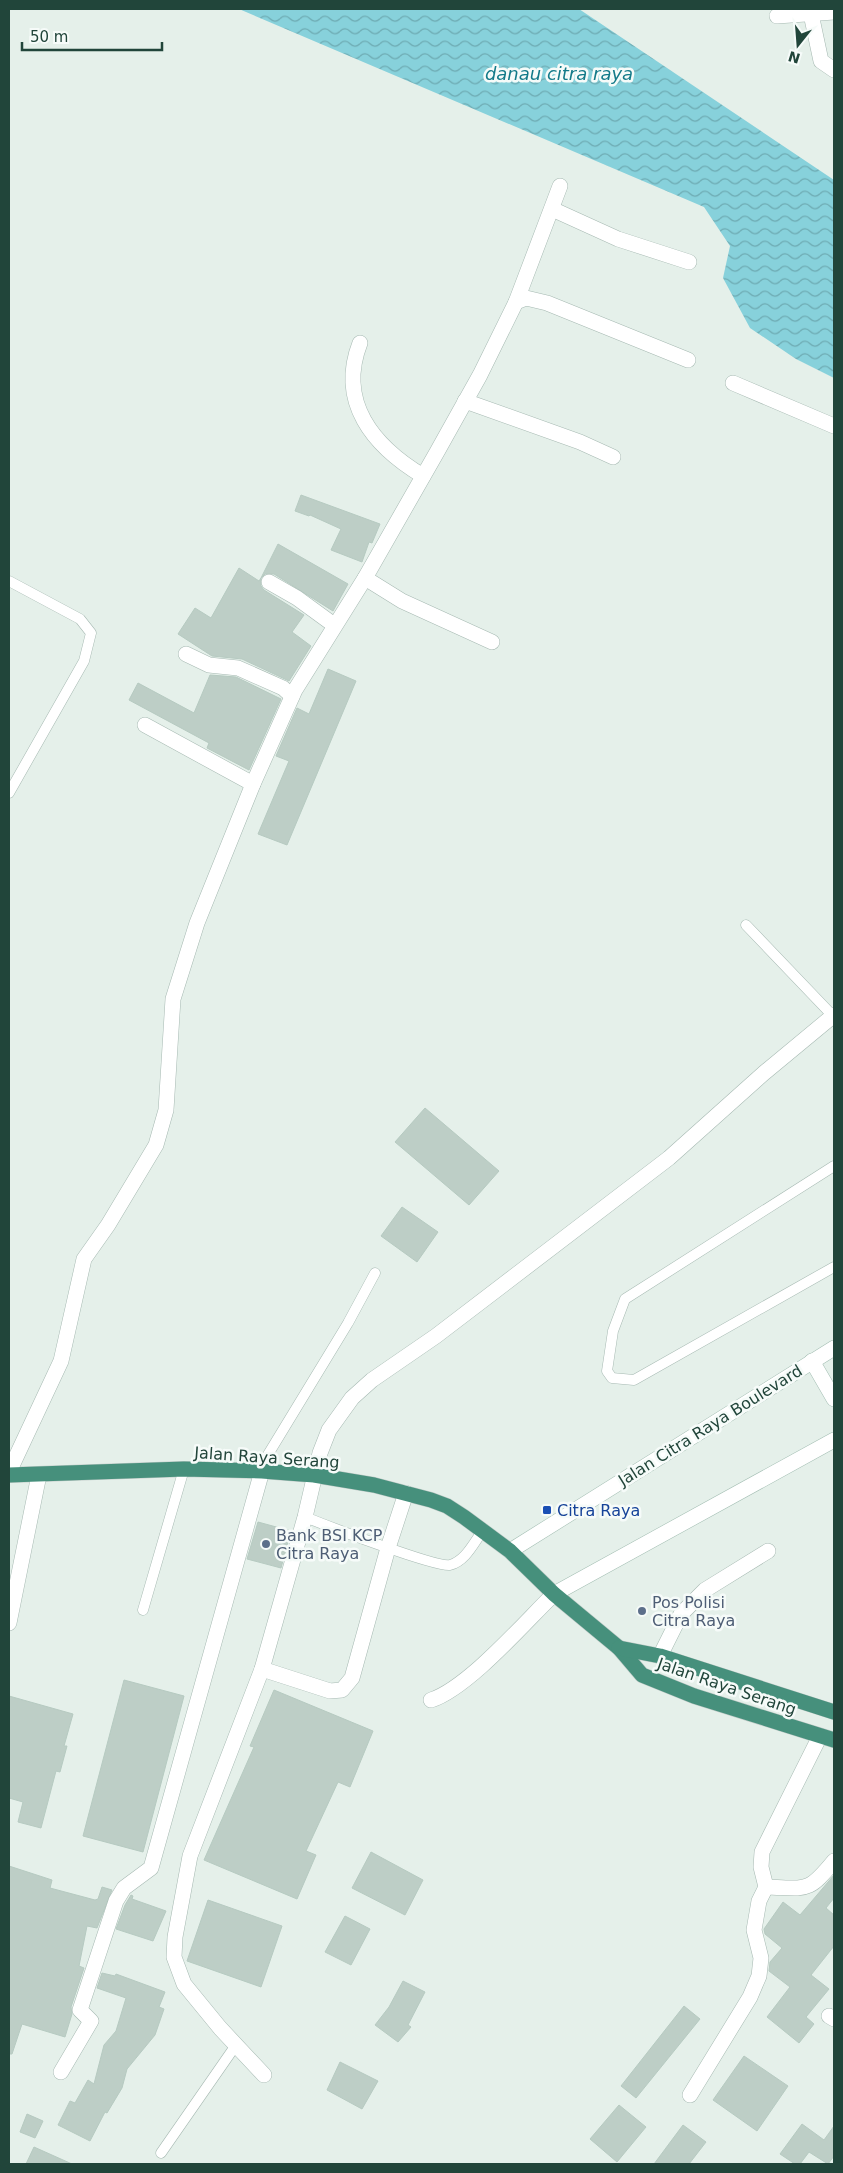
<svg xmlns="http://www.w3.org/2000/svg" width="843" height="2173" font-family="'DejaVu Sans',sans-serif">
  <defs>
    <pattern id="water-waves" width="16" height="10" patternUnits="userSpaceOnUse" patternTransform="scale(1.25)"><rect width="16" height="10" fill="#87d1db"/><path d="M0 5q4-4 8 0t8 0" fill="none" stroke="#6eabb3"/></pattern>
  </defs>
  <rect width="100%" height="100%" fill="#e5f0ea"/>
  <polygon fill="url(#water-waves)" points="239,9 579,9 834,180 834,378 796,359 750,328 723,278 730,246 704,207"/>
  <g fill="#bdcec6" stroke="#b6cac1">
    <polygon points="301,495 380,524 372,543 369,542 362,562 331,550 341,529 310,515 309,516 295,511"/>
    <polygon points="278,544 348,584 333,611 274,574 265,574 261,578"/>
    <polygon points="239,568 259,581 261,578 261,586 264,590 304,615 292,632 311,646 289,681 242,659 212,656 178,634 195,608 211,618"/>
    <polygon points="328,669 356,681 287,845 258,834 289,761 276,756 297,708 309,714"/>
    <polygon points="210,675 236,677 281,699 249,770 207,748 209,743 129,700 138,683 194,713"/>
    <polygon points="425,1108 499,1171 469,1205 395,1142"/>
    <polygon points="402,1207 438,1232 417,1262 381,1236"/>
    <polygon points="258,1522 291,1531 281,1568 247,1559"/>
    <polygon points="124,1680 184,1696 143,1852 83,1836"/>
    <polygon points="274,1690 373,1731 350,1787 338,1782 306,1851 316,1855 297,1899 204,1860 254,1747 250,1746"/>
    <polygon points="9,1696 73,1714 64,1746 67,1746 60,1772 56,1771 41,1828 18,1822 23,1802 9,1798"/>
    <polygon points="371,1852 423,1880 405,1915 352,1888"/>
    <polygon points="9,1866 52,1880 50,1888 95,1900 98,1899 102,1887 112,1890 97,1928 87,1926 79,1966 84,1968 71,2007 72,2014 65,2037 22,2024 12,2054 9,2054"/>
    <polygon points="834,1875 834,1898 826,1908 834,1915 834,1946 811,1975 829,1989 806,2017 814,2024 799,2043 767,2017 790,1987 769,1971 770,1962 782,1948 765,1934 764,1929 783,1902 800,1915"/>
    <polygon points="131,1895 133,1896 132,1899 166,1911 153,1941 116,1929 125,1905"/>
    <polygon points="208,1900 282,1926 261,1987 187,1961"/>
    <polygon points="345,1916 370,1929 351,1965 325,1952"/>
    <polygon points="102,1973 115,1976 116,1974 165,1992 159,2007 164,2009 155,2035 127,2069 122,2088 107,2113 105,2112 90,2141 58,2125 70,2101 75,2103 88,2080 94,2084 104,2045 116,2031 126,1998 97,1988"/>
    <polygon points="403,1981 425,1992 408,2025 411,2027 398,2042 375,2025 389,2007"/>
    <polygon points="684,2006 700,2019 636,2098 621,2086"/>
    <polygon points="744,2056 788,2086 757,2131 713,2100"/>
    <polygon points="340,2062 378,2081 362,2109 327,2090"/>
    <polygon points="619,2105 646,2127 617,2162 590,2139"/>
    <polygon points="27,2114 43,2121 35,2138 20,2132"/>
    <polygon points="802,2124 824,2140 834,2126 834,2156 828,2164 809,2152 800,2164 795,2164 780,2154"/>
    <polygon points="683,2125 706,2142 689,2164 654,2164"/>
    <polygon points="34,2147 72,2164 26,2164"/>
  </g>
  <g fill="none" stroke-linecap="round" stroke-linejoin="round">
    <g stroke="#a6b9b2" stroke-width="11">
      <g id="service">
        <polyline points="9,581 80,619 91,633 84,661 9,793"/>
        <polyline points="746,925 833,1016"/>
        <polyline points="834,1166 625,1299 613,1331 607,1371 612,1378 634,1380 834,1267"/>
        <polyline points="258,1471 348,1323 375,1273"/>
        <path d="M305,1517C325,1525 437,1568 450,1565C466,1561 474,1542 484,1529"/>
        <polyline points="143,1610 184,1469"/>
        <polyline points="161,2153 236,2045"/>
      </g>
    </g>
    <g stroke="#a6b9b2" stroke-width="16">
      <g id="minor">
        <polyline points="811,14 821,61 834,70"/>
        <polyline points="777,16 834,12"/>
        <polyline points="552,209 618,239 689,262"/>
        <polyline points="516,302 560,186"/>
        <path d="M360,343C337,402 373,446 423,476"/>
        <polyline points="733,383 834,426"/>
        <polyline points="465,401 580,442 613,457"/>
        <polyline points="365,578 402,601 492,642"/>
        <polyline points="269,582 297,598 334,625"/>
        <polyline points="186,654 209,665 238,668 283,688 292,696"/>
        <polyline points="145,725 253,784"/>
        <polyline points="9,1472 61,1361 84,1259 108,1225 156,1145 166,1110 173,999 197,923 253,784 295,690 365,578 437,452 480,375 516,302 526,298 547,303 688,360"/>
        <polyline points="9,1623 39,1475"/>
        <polyline points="660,1656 681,1614 705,1590 768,1551"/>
        <polyline points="262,1669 330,1691 342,1690 352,1678 388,1548 406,1493"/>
        <path d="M431,1700C468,1688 524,1623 554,1594"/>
        <path d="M766,1887C807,1888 807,1894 834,1861"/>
        <polyline points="829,2016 834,2019"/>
        <polyline points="61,2072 91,2021 80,2010 116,1901 124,1888 151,1868 262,1471"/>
        <polyline points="264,2075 220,2028 184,1984 174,1957 175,1937 190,1856 262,1669 305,1517 320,1453 329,1430 352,1398 372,1380 436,1336 669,1158 764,1073 834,1015"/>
        <polyline points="690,2095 750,1997 759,1976 761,1958 754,1930 759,1901 766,1887 761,1867 762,1852 820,1736"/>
      </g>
    </g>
    <g stroke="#a2bdb2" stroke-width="16">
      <g id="secondary">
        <polyline points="812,1361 834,1399"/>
        <polyline points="510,1551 834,1348"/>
        <polyline points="554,1594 834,1440"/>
      </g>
    </g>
    <g stroke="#c1cbc8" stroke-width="16">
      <g id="trunk">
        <polyline points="9,1475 184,1469 262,1471 314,1475 374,1485 431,1500 447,1506 464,1517 510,1551 554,1594 619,1648 642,1675 694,1696 834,1740"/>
        <polyline points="619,1648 660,1656 834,1712"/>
      </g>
    </g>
    <use href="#service" stroke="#fff" stroke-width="10"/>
    <use href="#minor" stroke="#fff" stroke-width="15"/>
    <use href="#secondary" stroke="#fff" stroke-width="15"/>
    <use href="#trunk" stroke="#46907c" stroke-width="15"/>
  </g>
  <rect fill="#1a4fb4" stroke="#f6fbf9" stroke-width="2" x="542" y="1505" width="10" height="10" rx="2.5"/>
  <g fill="#5c6f8a" stroke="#f6fbf9" stroke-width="2">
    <circle cx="266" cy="1544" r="5"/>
    <circle cx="642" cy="1611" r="5"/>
  </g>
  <g text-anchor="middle" stroke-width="5" stroke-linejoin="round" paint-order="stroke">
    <g font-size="16" fill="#21453a" stroke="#f6fbf9">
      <text transform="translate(710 1425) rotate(-32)" y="6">Jalan Citra Raya Boulevard</text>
      <text transform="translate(267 1457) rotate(4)" y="6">Jalan Raya Serang</text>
      <text transform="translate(727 1686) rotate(19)" y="6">Jalan Raya Serang</text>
    </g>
    <g font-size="16" fill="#164399" stroke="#f6fbf9" text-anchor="start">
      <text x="557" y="1516">Citra Raya</text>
    </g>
    <g font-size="16" fill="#4e5e75" stroke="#f6fbf9" text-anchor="start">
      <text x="276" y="1541">Bank BSI KCP<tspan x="276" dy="18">Citra Raya</tspan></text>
      <text x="652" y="1608">Pos Polisi<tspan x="652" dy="18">Citra Raya</tspan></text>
    </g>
    <g font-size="18" font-style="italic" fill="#137a89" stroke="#f6fbf9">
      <text x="559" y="80">danau citra raya</text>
    </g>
  </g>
  <rect width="843" height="2173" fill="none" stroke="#21453a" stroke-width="20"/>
  <g transform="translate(798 45) rotate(197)" stroke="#f6fbf9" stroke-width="4" paint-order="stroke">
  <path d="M0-4L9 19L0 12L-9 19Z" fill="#21453a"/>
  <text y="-8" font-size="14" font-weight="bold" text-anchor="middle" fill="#21453a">N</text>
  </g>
  <path d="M22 42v8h140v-8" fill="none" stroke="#21453a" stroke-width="2.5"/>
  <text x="30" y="42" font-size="15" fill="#21453a" stroke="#f6fbf9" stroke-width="4" paint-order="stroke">50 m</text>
</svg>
